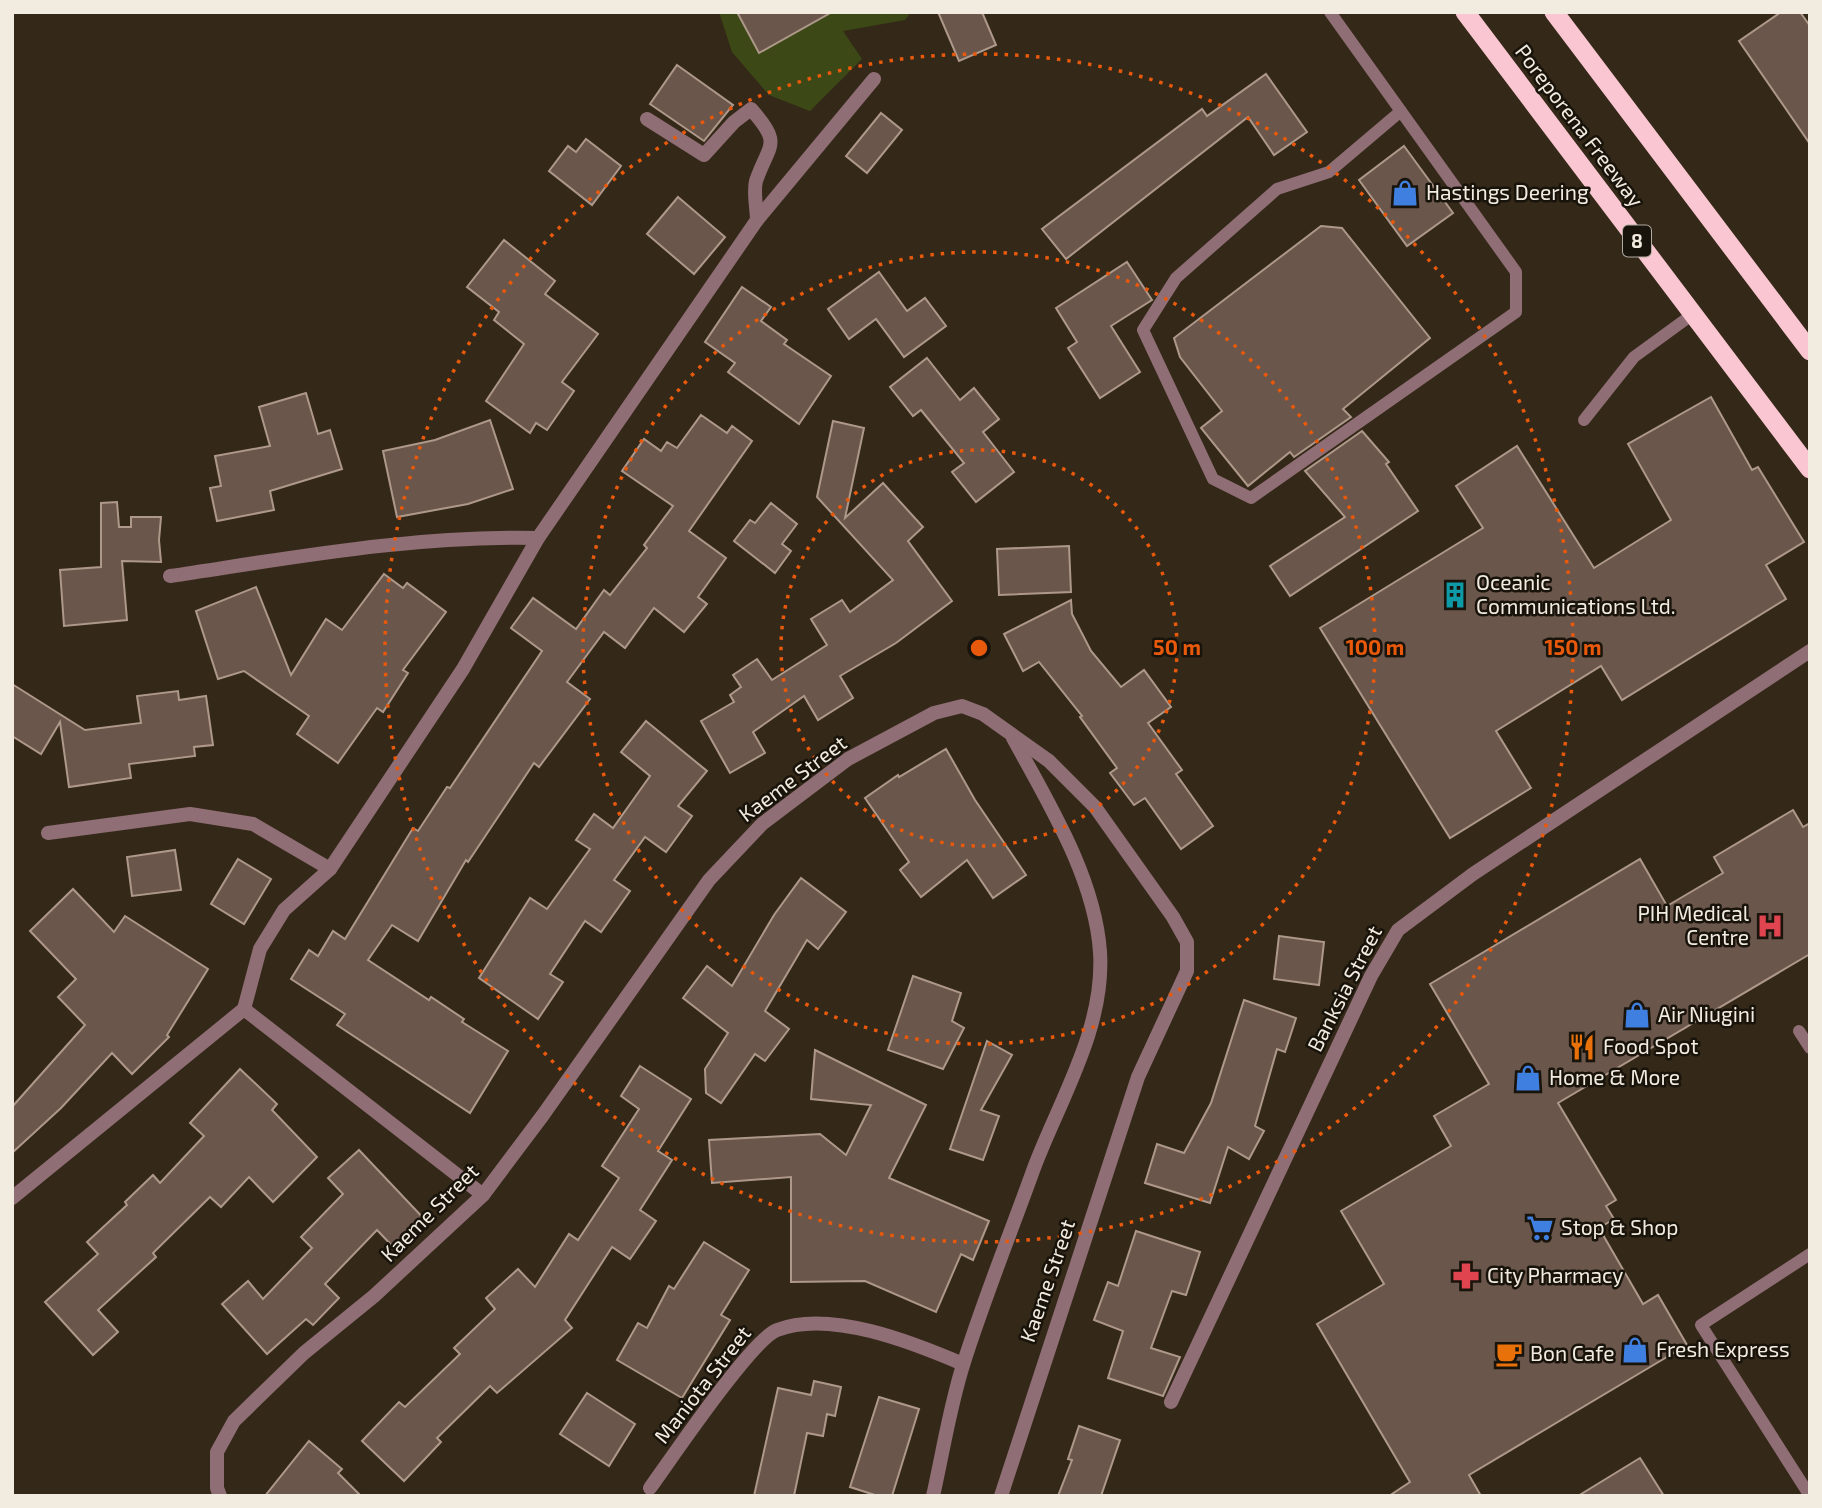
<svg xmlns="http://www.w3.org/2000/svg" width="1822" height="1508" font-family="'Exo 2',sans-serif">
  <rect width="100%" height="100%" fill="#342918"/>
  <polygon fill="#3c4916" points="719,12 911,12 905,20 843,31 862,59 810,111 769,95 732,52"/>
  <g fill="#6a564a" stroke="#ae988a" stroke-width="2">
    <polygon points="737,12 832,12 759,53"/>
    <polygon points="938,12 982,12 996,45 959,61"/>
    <polygon points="1781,12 1800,12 1810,26 1810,144 1739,41"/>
    <polygon points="677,65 733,105 704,141 650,104"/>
    <polygon points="1266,74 1307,132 1274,155 1248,117 1066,259 1042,229 1202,109 1207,116"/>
    <polygon points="881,113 902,130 867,173 846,156"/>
    <polygon points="586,139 621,166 592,205 549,171 568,146 576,152"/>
    <polygon points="1404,146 1453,213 1407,246 1359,180"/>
    <polygon points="678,197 725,237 694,274 647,234"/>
    <polygon points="1321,226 1342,228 1430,338 1343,409 1351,417 1294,457 1290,452 1248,486 1201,428 1222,411 1180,357 1174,338"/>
    <polygon points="504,240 555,281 545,294 598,334 562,382 574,391 547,430 536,423 530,433 486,401 524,344 494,320 499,312 467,287"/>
    <polygon points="1127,262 1152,300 1111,326 1140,372 1100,398 1068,348 1077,342 1056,308"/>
    <polygon points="879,272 907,311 925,298 946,326 904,357 876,319 849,339 828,309"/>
    <polygon points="742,287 771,307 761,321 787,340 784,344 831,376 799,424 728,372 735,363 705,342"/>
    <polygon points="927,358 960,400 974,388 999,419 983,432 1014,472 976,502 952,472 964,463 921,410 913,416 890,387"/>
    <polygon points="306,393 318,434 330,430 342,469 270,491 274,510 217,521 210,488 221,486 215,456 270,446 259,407"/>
    <polygon points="1711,397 1752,470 1758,467 1804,542 1766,565 1786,599 1622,700 1601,666 1496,731 1531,788 1450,838 1320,628 1483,528 1456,486 1517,446 1594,568 1671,520 1628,444"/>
    <polygon points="701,415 727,433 732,426 752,441 689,531 726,558 698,597 707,604 684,632 654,608 625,648 604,632 567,682 590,699 539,767 534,763 468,862 466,860 418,941 392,925 368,960 429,1000 431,997 464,1019 462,1022 508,1051 470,1113 337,1025 345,1014 291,979 309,950 318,956 333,931 345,939 413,828 418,831 447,787 450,788 542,651 511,628 533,598 576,629 604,590 610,595 647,548 644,545 673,506 622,471 644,439 661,451 667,442 677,448"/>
    <polygon points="490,420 513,489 468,504 397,517 383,451 435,440"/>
    <polygon points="833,421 864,428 845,518 883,483 923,527 908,541 952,601 896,643 840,676 853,698 818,720 804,696 753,732 765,753 730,773 701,721 734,702 730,695 741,687 733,675 757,659 772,680 827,645 811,619 842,600 850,612 893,580 817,497"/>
    <polygon points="1362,431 1389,462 1386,464 1418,511 1290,596 1270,566 1345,517 1305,471"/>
    <polygon points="117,502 119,527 131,527 131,517 161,517 159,540 161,562 122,561 127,620 64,626 60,570 101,567 101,503"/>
    <polygon points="771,503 797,524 782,544 791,551 775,573 734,541 750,520 755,523"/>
    <polygon points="1069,546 1071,592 999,595 997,549"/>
    <polygon points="384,574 403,588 407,583 446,612 403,670 408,673 383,712 377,708 338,763 297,734 309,716 244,671 218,679 196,611 256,587 291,675 326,619 342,630"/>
    <polygon points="1071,600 1072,614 1091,651 1121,687 1144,670 1171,707 1148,723 1182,770 1176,774 1213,826 1181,849 1145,798 1134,805 1110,773 1117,768 1080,717 1082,716 1039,662 1023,671 1004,634"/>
    <polygon points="12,684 85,730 141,723 137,696 178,691 179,700 206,696 213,745 194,747 195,756 129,764 131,778 69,787 60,722 41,754 12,736"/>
    <polygon points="646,721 707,771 678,806 692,816 666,852 645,837 614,880 630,891 601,932 585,921 550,974 563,982 538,1019 479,978 530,898 547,909 590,849 576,840 594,814 613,828 650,776 621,752"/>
    <polygon points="946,749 975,800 1026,875 993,898 967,860 921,897 900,870 909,862 865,798 898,775 899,777"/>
    <polygon points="1793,810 1803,827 1810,823 1810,954 1558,1103 1616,1200 1606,1206 1614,1219 1599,1228 1643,1304 1658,1295 1687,1345 1469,1475 1481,1496 1389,1496 1410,1482 1317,1324 1384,1284 1341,1211 1451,1146 1434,1116 1489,1084 1430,984 1640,859 1667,906 1723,873 1714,857"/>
    <polygon points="175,850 181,890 132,896 127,857"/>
    <polygon points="238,859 271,879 244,924 211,904"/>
    <polygon points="801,878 846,912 818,949 807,940 765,1011 789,1029 765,1061 755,1054 721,1103 706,1093 705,1069 728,1033 683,998 707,966 732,986 774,915"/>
    <polygon points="73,889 114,932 125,916 208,969 167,1035 169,1037 132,1074 112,1053 61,1108 12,1153 12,1107 85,1025 58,997 76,979 30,931"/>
    <polygon points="1279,936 1324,942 1319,985 1274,979"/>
    <polygon points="913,976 961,993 952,1021 964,1028 943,1069 888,1050"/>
    <polygon points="1244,1000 1296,1018 1285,1052 1277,1049 1255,1126 1264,1131 1249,1159 1228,1147 1210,1203 1145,1183 1157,1144 1184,1153 1211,1103"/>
    <polygon points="987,1041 1012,1055 981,1110 999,1116 983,1160 950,1149"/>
    <polygon points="815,1050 926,1105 889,1178 989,1221 973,1260 961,1254 936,1312 865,1281 791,1282 791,1177 712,1183 709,1140 820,1134 846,1155 871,1105 811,1099"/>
    <polygon points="640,1066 691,1099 658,1151 672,1160 640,1210 656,1221 630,1259 612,1247 565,1320 572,1328 497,1393 490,1386 437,1438 441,1442 404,1481 362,1441 399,1402 405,1407 460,1354 454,1348 495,1309 486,1298 518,1269 535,1287 569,1234 578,1240 619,1178 602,1166 639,1109 621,1096"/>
    <polygon points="240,1069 277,1104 272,1110 317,1157 273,1202 249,1177 221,1207 210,1197 153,1253 156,1257 98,1310 118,1332 93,1355 45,1302 98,1254 87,1242 127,1205 125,1202 153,1175 160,1183 204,1136 190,1123"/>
    <polygon points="359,1150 428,1223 398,1252 377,1230 325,1284 339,1298 313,1325 306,1319 267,1354 222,1304 248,1281 263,1299 312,1248 301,1237 343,1194 328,1178"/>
    <polygon points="1136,1231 1200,1252 1186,1295 1172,1291 1151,1348 1180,1357 1163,1396 1108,1378 1123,1331 1094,1320 1108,1282 1118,1286"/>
    <polygon points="704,1242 749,1270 721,1315 730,1320 682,1398 617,1360 638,1323 647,1328 669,1286 674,1289"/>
    <polygon points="814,1381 841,1387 835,1416 827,1414 823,1436 807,1433 794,1496 754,1496 778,1388 811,1395"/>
    <polygon points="587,1393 635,1424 609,1466 560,1434"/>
    <polygon points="879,1397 919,1409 892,1496 878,1496 850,1487"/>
    <polygon points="1079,1426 1120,1440 1101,1496 1058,1496 1072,1460 1068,1459"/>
    <polygon points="309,1441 342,1469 338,1473 361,1496 265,1496"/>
    <polygon points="1640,1458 1664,1496 1578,1496"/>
  </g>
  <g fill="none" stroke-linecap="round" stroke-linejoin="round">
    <g stroke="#906e75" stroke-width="12">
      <polyline points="1330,12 1516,272 1516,312 1251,498 1213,479 1143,330 1176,278 1277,189 1329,172 1401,111"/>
      <polyline points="1584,420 1634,357 1693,314"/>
      <polyline points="1799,1031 1810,1048"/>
      <polyline points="1810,1496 1701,1325 1810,1254"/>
    </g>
    <g stroke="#906e75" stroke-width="14">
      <path d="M647,119L704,155L734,122L751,109C783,145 769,143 756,181C753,192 757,209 757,220"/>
      <path d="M170,576C291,558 414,535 538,538"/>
      <polyline points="48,833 190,814 253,824 330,869"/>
      <polyline points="244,1009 483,1195"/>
      <polyline points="12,1198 244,1009 260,949 284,910 330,869 463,669 538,538 757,220 874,79"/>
      <polyline points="1171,1402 1371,976 1398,930 1473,874 1810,651"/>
      <path d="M650,1488C671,1459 751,1340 777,1330C830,1309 914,1343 963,1364"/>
      <polyline points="220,1496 217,1488 217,1452 234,1421 304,1353 374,1296 483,1195 543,1115 709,880 762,824 848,759 934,713 962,706 983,714 1049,761 1095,807 1173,917 1187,942 1187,971 1138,1077 1001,1496"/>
      <path d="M933,1496C943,1452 950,1405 964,1362C985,1296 1011,1232 1034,1168C1060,1099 1105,1028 1100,952C1095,878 1048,802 1013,738"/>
    </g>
    <g stroke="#fac6d1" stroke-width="19">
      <polyline points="1465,12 1810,469"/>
      <polyline points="1554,12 1810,351"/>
    </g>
  </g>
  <g fill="none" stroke="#e8590c" stroke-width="3.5" stroke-dasharray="3.5 7">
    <circle cx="979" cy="648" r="198"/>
    <circle cx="979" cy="648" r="396"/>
    <circle cx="979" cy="648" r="594"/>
  </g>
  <defs>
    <g id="shop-bare" transform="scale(2.1)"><path d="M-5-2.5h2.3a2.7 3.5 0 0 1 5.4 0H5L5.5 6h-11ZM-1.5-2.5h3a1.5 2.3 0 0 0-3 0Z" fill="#3f7fe0" stroke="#18130b" stroke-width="2.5" paint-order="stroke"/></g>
    <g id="building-bare" transform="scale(2.1)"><path d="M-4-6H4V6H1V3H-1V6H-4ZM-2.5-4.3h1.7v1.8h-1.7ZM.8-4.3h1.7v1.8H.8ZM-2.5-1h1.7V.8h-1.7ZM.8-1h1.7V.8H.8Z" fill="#0f9aa8" stroke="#18130b" stroke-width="2.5" paint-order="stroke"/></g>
    <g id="hospital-bare" transform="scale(2.1)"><path d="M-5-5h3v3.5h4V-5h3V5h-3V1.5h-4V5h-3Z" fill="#e0444e" stroke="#18130b" stroke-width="2.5" paint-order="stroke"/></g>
    <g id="restaurant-bare" transform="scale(2.1)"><path d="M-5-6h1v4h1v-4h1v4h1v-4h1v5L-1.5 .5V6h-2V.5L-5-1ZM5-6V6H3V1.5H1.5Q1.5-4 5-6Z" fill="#e8710a" stroke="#18130b" stroke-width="2.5" paint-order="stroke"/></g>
    <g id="supermarket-bare" transform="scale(2.1)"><path d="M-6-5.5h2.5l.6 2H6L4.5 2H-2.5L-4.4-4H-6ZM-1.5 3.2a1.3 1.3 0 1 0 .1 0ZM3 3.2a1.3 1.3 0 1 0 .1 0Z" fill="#3f7fe0" stroke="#18130b" stroke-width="2.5" paint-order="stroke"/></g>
    <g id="pharmacy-bare" transform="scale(2.1)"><path d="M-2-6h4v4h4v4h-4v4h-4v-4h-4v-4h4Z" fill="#e0444e" stroke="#18130b" stroke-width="2.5" paint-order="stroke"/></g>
    <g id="cafe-bare" transform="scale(2.1)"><path d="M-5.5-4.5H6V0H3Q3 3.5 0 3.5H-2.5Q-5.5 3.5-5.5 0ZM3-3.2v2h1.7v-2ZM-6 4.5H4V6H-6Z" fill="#e8710a" stroke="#18130b" stroke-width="2.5" paint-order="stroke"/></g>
  </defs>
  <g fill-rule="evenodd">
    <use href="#shop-bare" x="1405" y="193"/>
    <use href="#building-bare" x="1455" y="595"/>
    <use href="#hospital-bare" x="1770" y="926"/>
    <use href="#shop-bare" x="1637" y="1015"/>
    <use href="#restaurant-bare" x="1582" y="1047"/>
    <use href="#shop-bare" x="1528" y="1078"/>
    <use href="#supermarket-bare" x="1540" y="1228"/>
    <use href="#pharmacy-bare" x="1466" y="1276"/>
    <use href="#shop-bare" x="1635" y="1350"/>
    <use href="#cafe-bare" x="1509" y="1354"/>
  </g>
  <g text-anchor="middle" stroke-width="5" stroke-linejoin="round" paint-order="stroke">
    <rect fill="#18130b" stroke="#b1aaa0" stroke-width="2" x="1623" y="225.5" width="28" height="31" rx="5"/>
    <g font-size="19" font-weight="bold" fill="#f2ebe0">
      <text x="1637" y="248">8</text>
    </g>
    <g font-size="21" fill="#f2ebe0" stroke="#18130b">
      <text transform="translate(1579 126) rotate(53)" y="7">Poreporena Freeway</text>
      <text transform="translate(793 779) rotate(-37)" y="7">Kaeme Street</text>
      <text transform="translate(1345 989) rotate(-63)" y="7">Banksia Street</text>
      <text transform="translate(430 1213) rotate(-45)" y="7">Kaeme Street</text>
      <text transform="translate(1048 1281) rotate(-71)" y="7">Kaeme Street</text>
      <text transform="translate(703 1385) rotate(-52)" y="7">Maniota Street</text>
    </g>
    <g font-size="21" fill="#f2ebe0" stroke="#18130b" text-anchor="start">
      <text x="1426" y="200">Hastings Deering</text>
      <text x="1476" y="590">Oceanic<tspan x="1476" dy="24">Communications Ltd.</tspan></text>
      <text x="1749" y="921" text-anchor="end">PIH Medical<tspan x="1749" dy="24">Centre</tspan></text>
      <text x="1658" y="1022">Air Niugini</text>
      <text x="1603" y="1054">Food Spot</text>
      <text x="1549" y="1085">Home &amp; More</text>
      <text x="1561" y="1235">Stop &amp; Shop</text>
      <text x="1487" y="1283">City Pharmacy</text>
      <text x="1656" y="1357">Fresh Express</text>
      <text x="1530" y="1361">Bon Cafe</text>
    </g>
  </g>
  <circle cx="979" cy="648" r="10" fill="#e8590c" stroke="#18130b" stroke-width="3.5"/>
  <g font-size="21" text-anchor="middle" font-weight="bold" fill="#e8590c" stroke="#18130b" stroke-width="5" stroke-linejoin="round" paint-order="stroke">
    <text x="1177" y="655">50 m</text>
    <text x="1375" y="655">100 m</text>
    <text x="1573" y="655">150 m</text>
  </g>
  <rect width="1822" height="1508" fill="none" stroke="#f2ebe0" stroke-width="28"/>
</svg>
